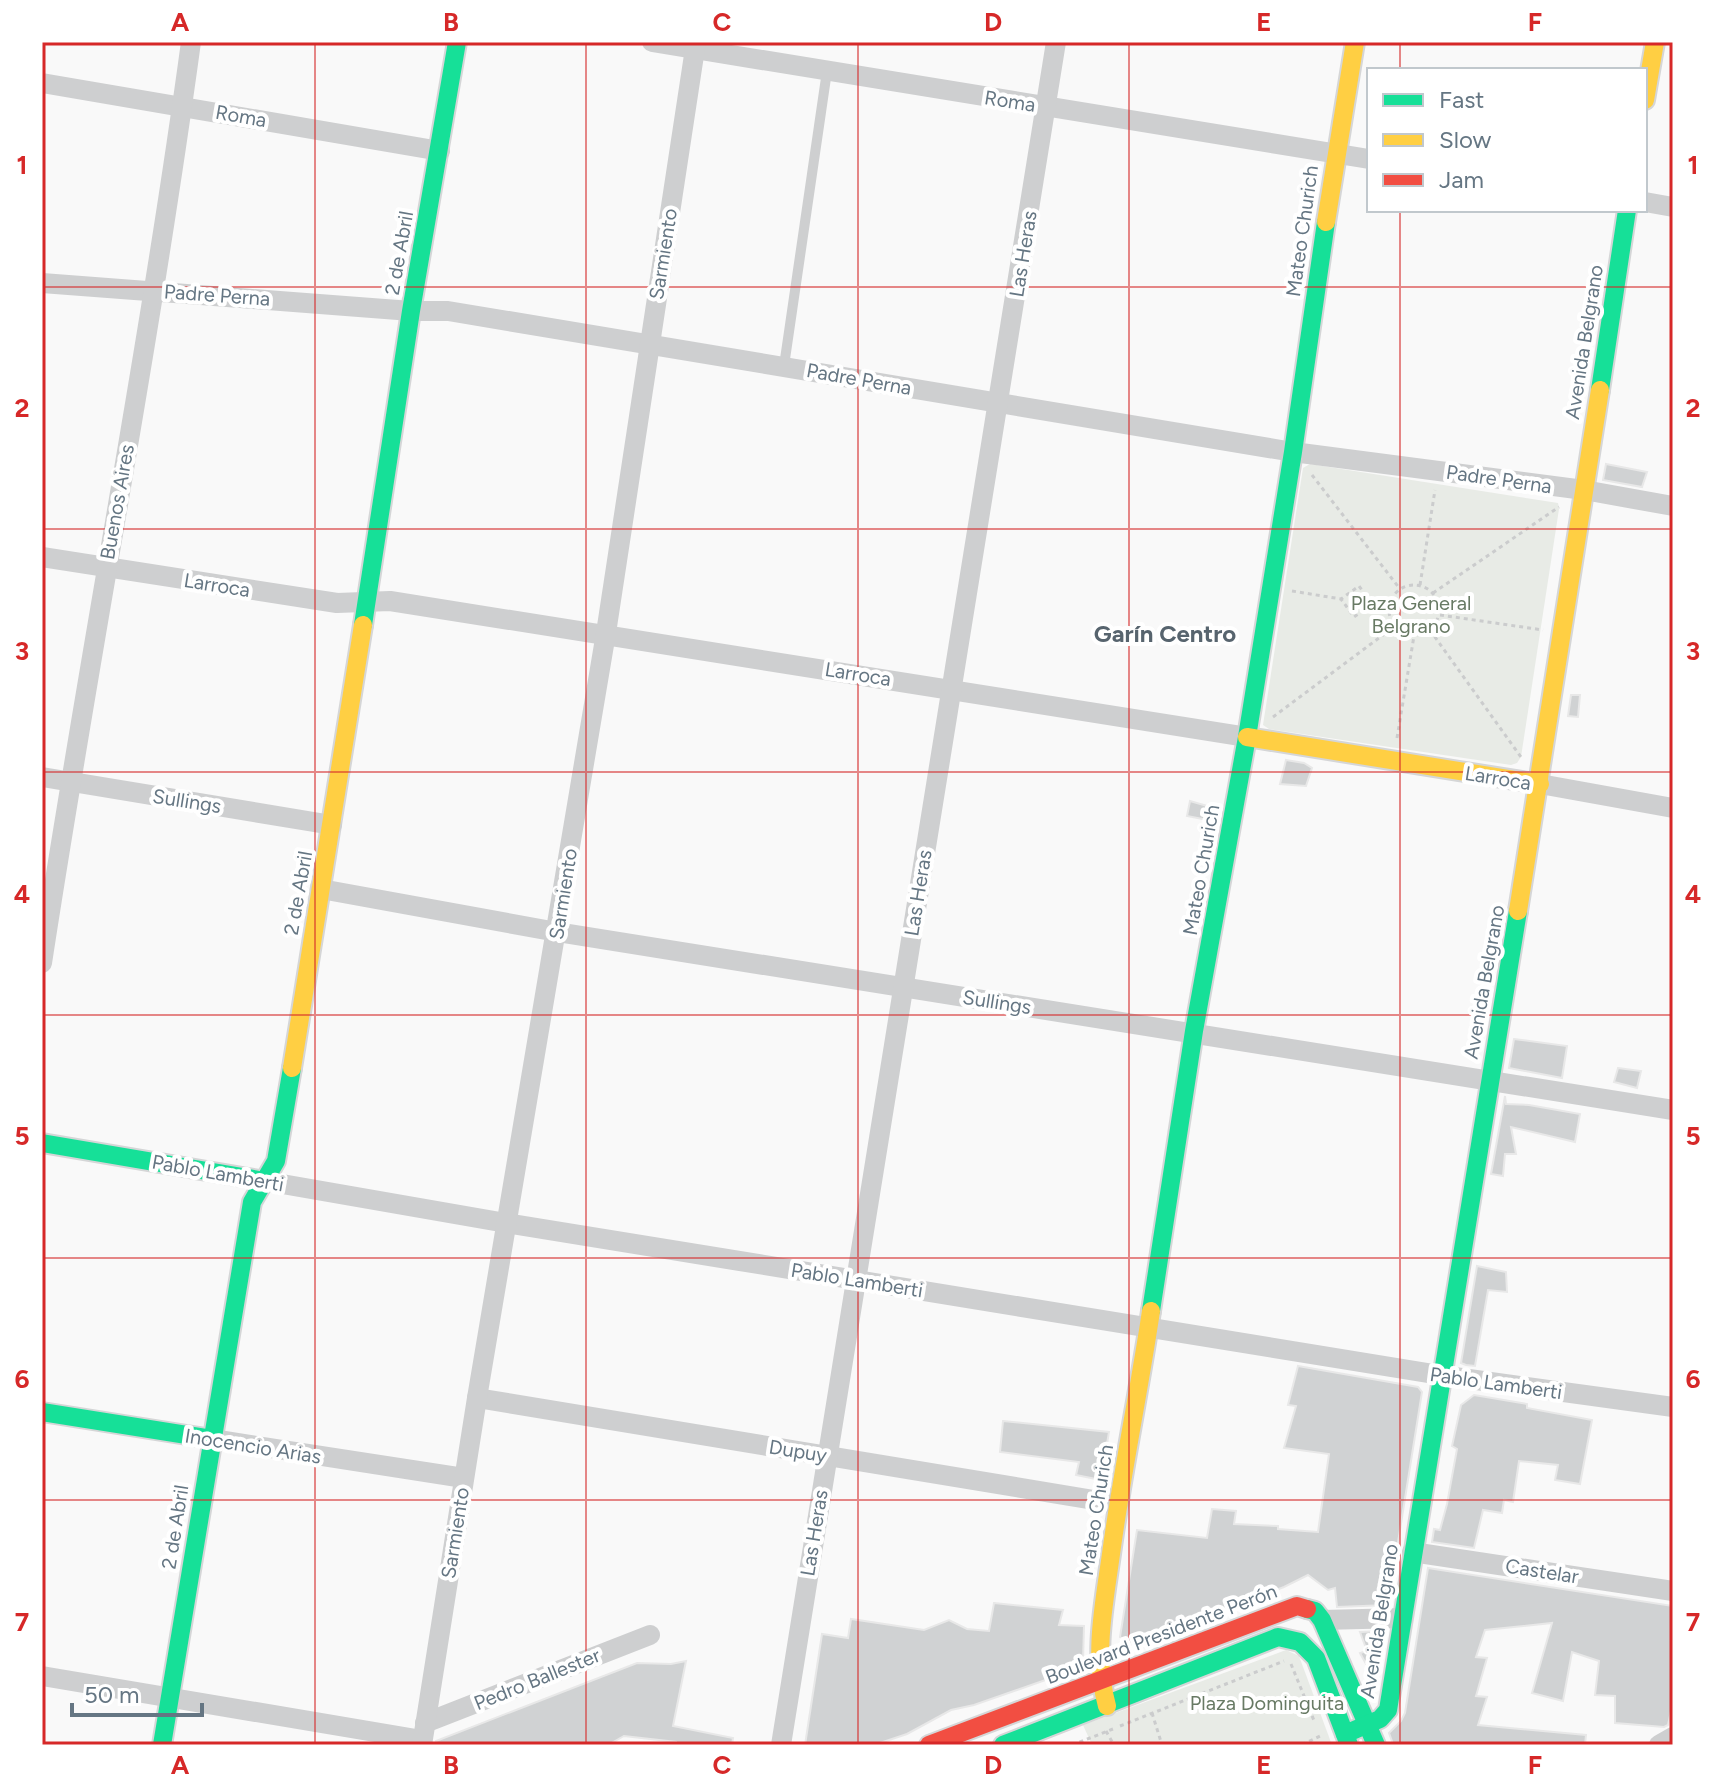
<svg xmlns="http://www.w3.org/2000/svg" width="1715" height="1787" font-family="Figtree,sans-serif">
  <rect width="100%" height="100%" fill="#f9f9f9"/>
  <g fill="#e8ebe6">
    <polygon points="1310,464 1558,503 1559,509 1521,757 1517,763 1511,765 1269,729 1263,725 1303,468"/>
    <polygon points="1286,1650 1299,1656 1332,1745 1092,1745 1083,1725"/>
  </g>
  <g fill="#d0d2d3" stroke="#e8e8e8" stroke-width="2">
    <polygon points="1606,464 1647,472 1642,487 1603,480"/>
    <polygon points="1571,695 1580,695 1578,717 1568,716"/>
    <polygon points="1286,760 1304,763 1312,768 1306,786 1280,784"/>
    <polygon points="1190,801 1214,808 1213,821 1187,816"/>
    <polygon points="1514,1039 1567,1046 1562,1078 1509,1068"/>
    <polygon points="1618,1068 1641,1071 1637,1088 1614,1082"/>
    <polygon points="1505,1096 1506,1104 1529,1105 1580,1114 1575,1142 1511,1127 1516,1154 1505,1154 1503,1176 1491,1174"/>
    <polygon points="1477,1266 1506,1272 1507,1292 1488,1290 1475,1366 1466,1365 1461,1363"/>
    <polygon points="1298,1366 1418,1387 1422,1392 1388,1605 1337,1607 1335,1588 1328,1590 1308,1575 1284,1587 1131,1645 1120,1637 1137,1530 1207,1538 1212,1509 1236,1511 1234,1524 1278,1526 1278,1529 1318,1532 1329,1454 1284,1448 1296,1406 1288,1405"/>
    <polygon points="1474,1395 1527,1404 1527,1408 1592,1420 1580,1484 1555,1480 1558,1465 1519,1461 1513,1502 1504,1500 1502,1513 1483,1510 1474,1548 1432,1542 1434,1529 1440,1530 1447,1504 1457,1449 1452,1446 1461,1405"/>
    <polygon points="1003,1421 1109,1432 1101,1480 1076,1475 1079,1462 1000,1452"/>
    <polygon points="1428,1568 1673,1606 1673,1702 1668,1725 1664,1727 1615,1723 1615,1696 1595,1695 1599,1661 1572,1652 1563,1701 1532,1693 1552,1623 1485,1630 1476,1657 1487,1658 1476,1696 1487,1697 1478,1725 1586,1735 1585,1745 1393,1744 1389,1733 1401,1721 1405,1713"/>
    <polygon points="994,1603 1063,1610 1059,1625 1084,1626 1083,1662 1077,1669 974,1705 951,1710 907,1734 874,1745 805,1745 822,1634 848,1638 851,1619 924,1630 949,1620 967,1629 989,1631"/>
    <polygon points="1383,1631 1377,1669 1370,1671 1360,1653 1367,1651 1360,1632"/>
    <polygon points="686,1661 673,1726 733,1738 732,1745 676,1745 676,1742 624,1736 608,1745 435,1745 436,1741 637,1663 671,1664"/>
  </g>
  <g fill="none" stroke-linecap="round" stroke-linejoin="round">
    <g stroke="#d5d6d7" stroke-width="22">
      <g id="fast">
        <polyline points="1600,390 1627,210"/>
        <polyline points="363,625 411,311 457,42"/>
        <polyline points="42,1143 265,1181"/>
        <polyline points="1151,1311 1194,1031 1247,737 1293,452 1326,222"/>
        <polyline points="42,1412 212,1439"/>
        <polyline points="1307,1609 1315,1611 1322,1620 1376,1745"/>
        <polyline points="1345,1734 1380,1719 1388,1710 1518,911"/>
        <polyline points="162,1745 252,1202 276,1161 292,1068"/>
        <polyline points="1003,1745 1278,1637 1300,1642 1316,1658 1349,1745"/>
      </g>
    </g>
    <g stroke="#d5d6d7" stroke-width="22">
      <g id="slow">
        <polyline points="1645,100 1655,42"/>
        <polyline points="1326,222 1355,42"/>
        <polyline points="1247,737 1540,784"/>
        <polyline points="1518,911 1600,390"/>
        <polyline points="292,1068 363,625"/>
        <path d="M1107,1706C1093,1655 1104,1605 1111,1554C1122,1472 1139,1392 1151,1311"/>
      </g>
    </g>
    <g stroke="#d5d6d7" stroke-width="22">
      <polyline id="jam" points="929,1745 1297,1606 1307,1609"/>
    </g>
    <g stroke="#cbcccd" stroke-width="3" stroke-dasharray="4 4" stroke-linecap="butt">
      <polyline points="1312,475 1400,589"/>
      <circle cx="1414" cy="610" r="25"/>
      <polyline points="1420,585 1435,490"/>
      <polyline points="1292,591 1341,599 1359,586 1372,604 1354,617 1341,599"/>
      <polyline points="1433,593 1559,507"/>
      <polyline points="1372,604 1389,605"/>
      <polyline points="1440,615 1543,630"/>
      <polyline points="1430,630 1521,757"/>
      <polyline points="1273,717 1395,626"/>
      <polyline points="1397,738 1414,636"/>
      <polyline points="1291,1664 1315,1723"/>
      <polyline points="1152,1713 1162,1745"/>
      <polyline points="1120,1726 1284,1661"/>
      <polyline points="1106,1731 1114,1745"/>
      <polyline points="1072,1745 1113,1729"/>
      <polyline points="1302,1745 1320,1736"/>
    </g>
    <polyline stroke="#cecfd0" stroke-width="10" points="784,366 827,71"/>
    <g stroke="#cecfd0" stroke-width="20">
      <polyline points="652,42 1369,159"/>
      <polyline points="42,83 440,151"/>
      <polyline points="1645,202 1673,207"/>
      <polyline points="42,283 411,311 448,311 1293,452 1584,490 1673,506"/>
      <polyline points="42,557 337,603 390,601 1247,737"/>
      <polyline points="42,777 332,825"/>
      <polyline points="1540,784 1673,808"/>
      <polyline points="321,889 557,932 1673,1110"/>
      <path d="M42,963C89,655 149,350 191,42"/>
      <polyline points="265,1181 506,1223 1440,1375 1673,1407"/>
      <polyline points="477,1398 1118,1504"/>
      <polyline points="212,1439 464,1478"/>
      <polyline points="1412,1552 1673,1591"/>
      <polyline points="1322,1620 1403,1618"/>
      <polyline points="42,1676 422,1740"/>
      <polyline points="425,1723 650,1635"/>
      <polyline points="422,1745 477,1398 606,633 696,42"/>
      <polyline points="781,1745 1056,42"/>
      <polyline points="1659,1745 1673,1737"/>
    </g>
    <use href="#fast" stroke="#16e098" stroke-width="18"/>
    <use href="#slow" stroke="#ffcf43" stroke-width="18"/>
    <use href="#jam" stroke="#f24e42" stroke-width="18"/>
  </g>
  <path fill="none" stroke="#d62828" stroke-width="2" stroke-opacity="0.55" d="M315,42V1745M586,42V1745M858,42V1745M1129,42V1745M1400,42V70M1400,210V1745M42,287H1673M42,529H1673M42,772H1673M42,1015H1673M42,1258H1673M42,1500H1673"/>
  <g text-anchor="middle" stroke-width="8" stroke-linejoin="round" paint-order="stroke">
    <g font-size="20" fill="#657683" stroke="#fff">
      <text transform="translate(1010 101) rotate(9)" y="7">Roma</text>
      <text transform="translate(241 116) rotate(10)" y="7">Roma</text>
      <text transform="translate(1302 231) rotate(-82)" y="7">Mateo Churich</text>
      <text transform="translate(399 253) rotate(-80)" y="7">2 de Abril</text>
      <text transform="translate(663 254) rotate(-81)" y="7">Sarmiento</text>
      <text transform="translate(1023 254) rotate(-81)" y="7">Las Heras</text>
      <text transform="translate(217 295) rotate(4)" y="7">Padre Perna</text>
      <text transform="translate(1584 342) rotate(-81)" y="7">Avenida Belgrano</text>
      <text transform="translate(859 379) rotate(10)" y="7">Padre Perna</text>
      <text transform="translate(1499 479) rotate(8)" y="7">Padre Perna</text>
      <text transform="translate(117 502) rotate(-80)" y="7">Buenos Aires</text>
      <text transform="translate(217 585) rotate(9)" y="7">Larroca</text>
      <text transform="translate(858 674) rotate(9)" y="7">Larroca</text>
      <text transform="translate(1498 778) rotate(9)" y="7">Larroca</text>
      <text transform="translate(187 801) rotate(9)" y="7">Sullings</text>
      <text transform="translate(1201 870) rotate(-80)" y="7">Mateo Churich</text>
      <text transform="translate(298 893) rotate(-80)" y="7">2 de Abril</text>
      <text transform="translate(918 893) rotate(-81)" y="7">Las Heras</text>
      <text transform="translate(563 894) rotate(-81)" y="7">Sarmiento</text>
      <text transform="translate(1484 982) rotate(-80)" y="7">Avenida Belgrano</text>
      <text transform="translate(997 1002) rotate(9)" y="7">Sullings</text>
      <text transform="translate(218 1173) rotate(10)" y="7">Pablo Lamberti</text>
      <text transform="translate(857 1280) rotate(9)" y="7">Pablo Lamberti</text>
      <text transform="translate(1496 1383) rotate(8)" y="7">Pablo Lamberti</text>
      <text transform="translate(253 1446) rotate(9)" y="7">Inocencio Arias</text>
      <text transform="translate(798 1451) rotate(9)" y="7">Dupuy</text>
      <text transform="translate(1096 1510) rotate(-81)" y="7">Mateo Churich</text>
      <text transform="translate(175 1527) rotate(-81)" y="7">2 de Abril</text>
      <text transform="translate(455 1533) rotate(-81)" y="7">Sarmiento</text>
      <text transform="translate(814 1533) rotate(-81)" y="7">Las Heras</text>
      <text transform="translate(1542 1571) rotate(9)" y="7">Castelar</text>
      <text transform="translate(1379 1621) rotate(-81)" y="7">Avenida Belgrano</text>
      <text transform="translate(1161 1634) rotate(-21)" y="7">Boulevard Presidente Perón</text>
      <text transform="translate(537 1679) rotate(-22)" y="7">Pedro Ballester</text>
    </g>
    <g font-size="20" fill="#687a64" stroke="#fff">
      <text x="1411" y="610">Plaza General<tspan x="1411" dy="23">Belgrano</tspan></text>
      <text x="1267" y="1710">Plaza Dominguita</text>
    </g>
    <g font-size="24" font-weight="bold" fill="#57646e" stroke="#fff">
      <text x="1165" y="642">Garín Centro</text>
    </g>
  </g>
  <rect width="1715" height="1787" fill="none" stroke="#ffffff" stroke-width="88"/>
  <rect x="1367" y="68" width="280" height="144" fill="#ffffff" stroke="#c1c8cd" stroke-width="2"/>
  <rect x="1383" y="94" width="40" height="12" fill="#16e098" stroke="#c1c8cd" stroke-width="2"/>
  <text x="1439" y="108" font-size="24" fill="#657683">Fast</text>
  <rect x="1383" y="134" width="40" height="12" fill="#ffcf43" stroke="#c1c8cd" stroke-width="2"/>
  <text x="1439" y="148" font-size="24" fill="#657683">Slow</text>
  <rect x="1383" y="174" width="40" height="12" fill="#f24e42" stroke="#c1c8cd" stroke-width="2"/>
  <text x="1439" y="188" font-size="24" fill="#657683">Jam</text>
  <path d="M72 1703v12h130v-12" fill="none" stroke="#657683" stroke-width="4"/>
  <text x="84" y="1703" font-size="24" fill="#657683" stroke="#ffffff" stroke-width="6" paint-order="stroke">50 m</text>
  <rect x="44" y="44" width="1627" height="1699" fill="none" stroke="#d62828" stroke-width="3"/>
  <g font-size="26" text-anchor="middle" font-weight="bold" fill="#d62828">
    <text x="180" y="31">A</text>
    <text x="451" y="31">B</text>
    <text x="722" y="31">C</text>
    <text x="993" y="31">D</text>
    <text x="1264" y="31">E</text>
    <text x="1535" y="31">F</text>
    <text x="22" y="174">1</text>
    <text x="1693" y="174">1</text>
    <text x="22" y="417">2</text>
    <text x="1693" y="417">2</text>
    <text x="22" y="660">3</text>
    <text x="1693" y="660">3</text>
    <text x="22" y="903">4</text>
    <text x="1693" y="903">4</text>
    <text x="22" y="1145">5</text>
    <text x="1693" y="1145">5</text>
    <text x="22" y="1388">6</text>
    <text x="1693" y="1388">6</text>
    <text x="22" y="1631">7</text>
    <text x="1693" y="1631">7</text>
    <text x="180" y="1774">A</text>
    <text x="451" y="1774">B</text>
    <text x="722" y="1774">C</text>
    <text x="993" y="1774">D</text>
    <text x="1264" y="1774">E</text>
    <text x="1535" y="1774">F</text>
  </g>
</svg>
